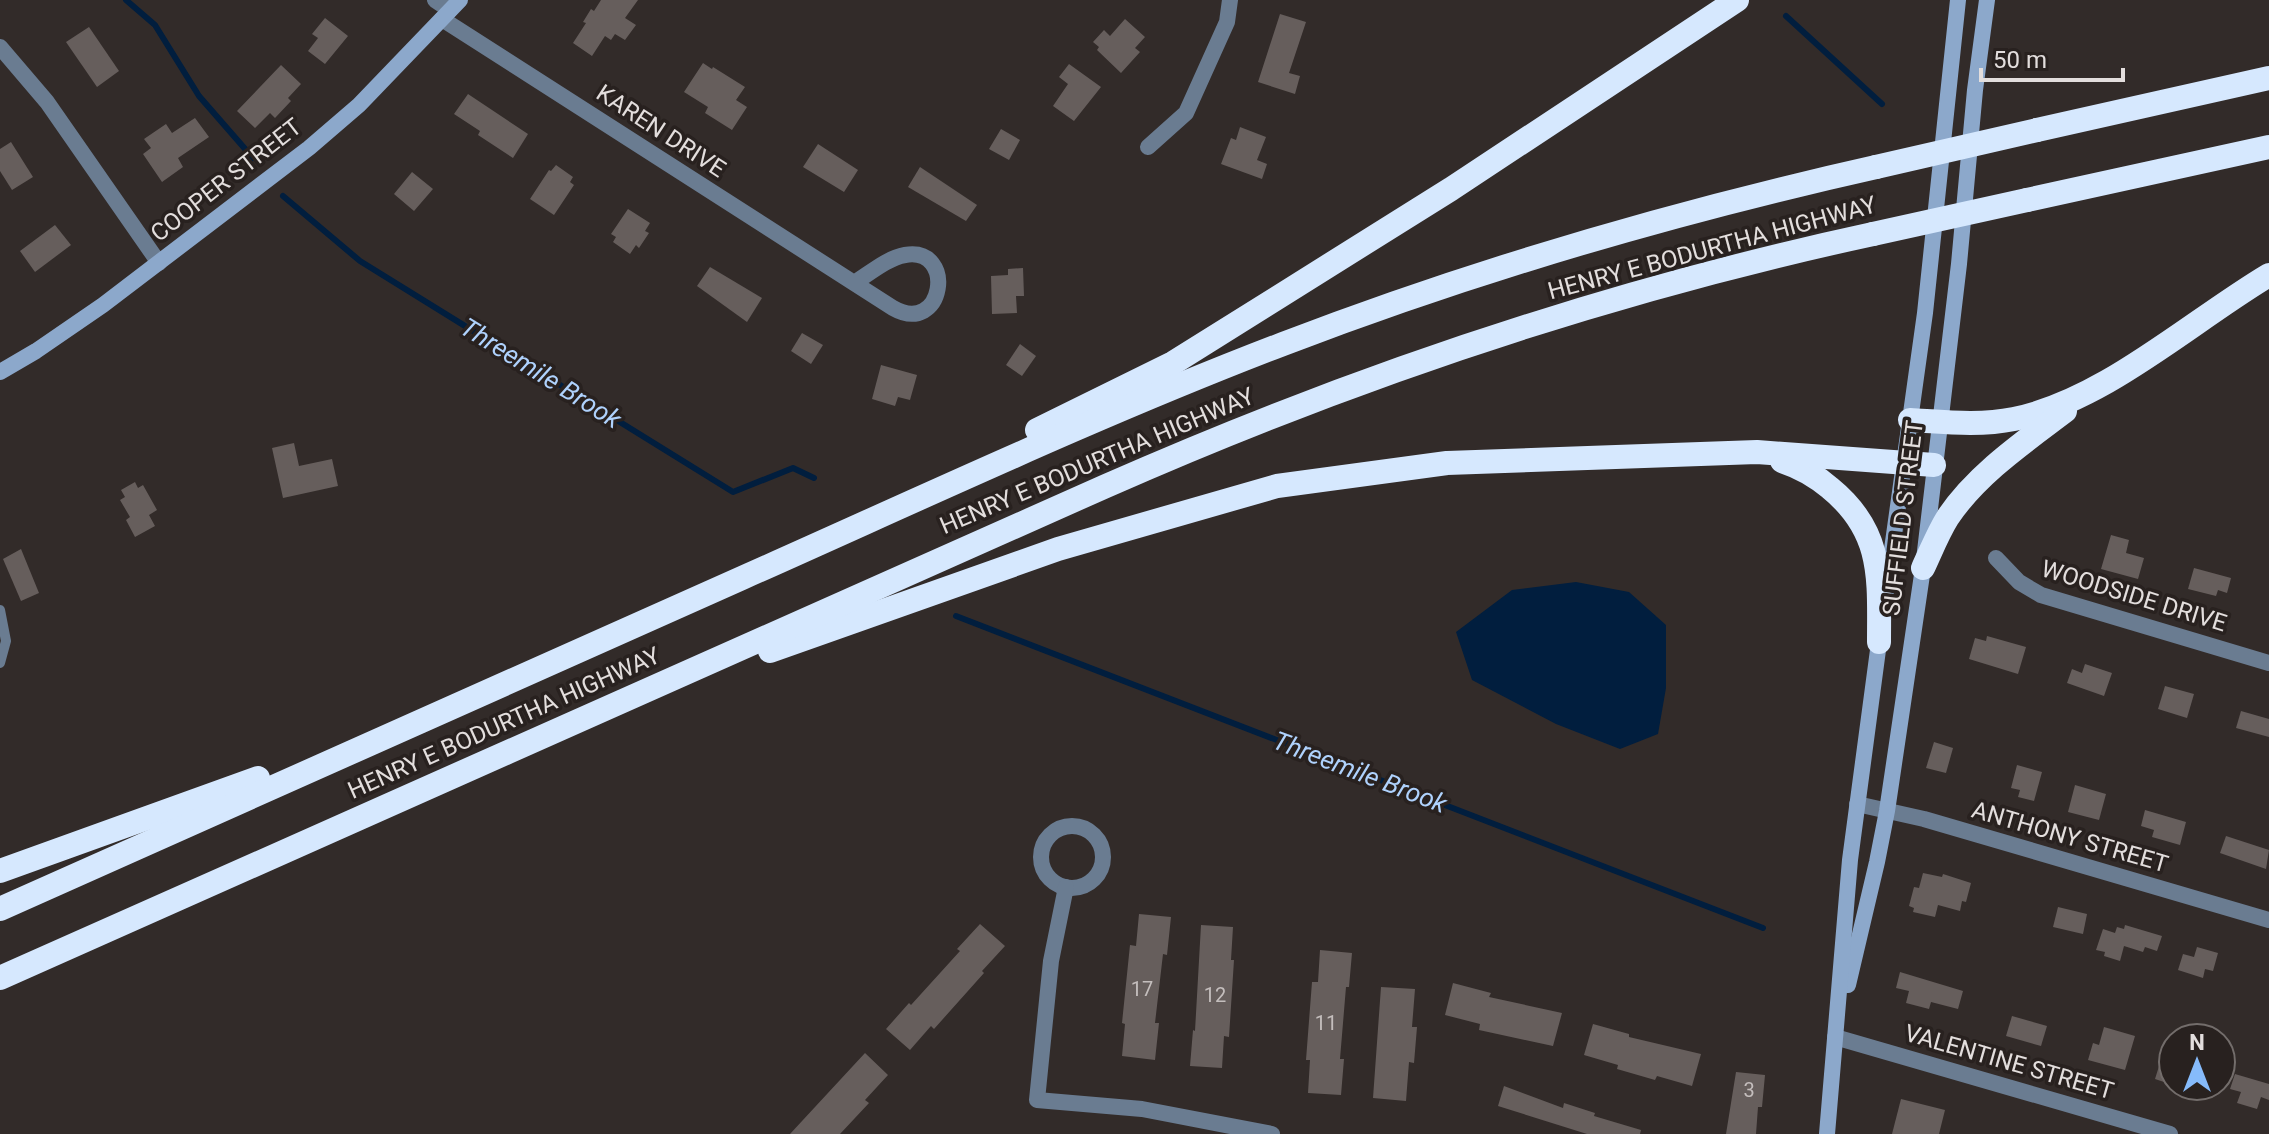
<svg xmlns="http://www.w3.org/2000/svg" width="2269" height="1134" font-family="Roboto,sans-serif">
  <rect width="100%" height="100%" fill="#322b29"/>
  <polygon fill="#011e3e" points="1576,582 1629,592 1666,625 1666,688 1658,734 1620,749 1556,724 1472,680 1456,632 1512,590"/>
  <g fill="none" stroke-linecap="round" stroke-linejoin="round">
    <g stroke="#011e3e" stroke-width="6">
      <polyline points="126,0 155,25 199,96 253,158"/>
      <polyline points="1786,16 1882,104"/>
      <polyline points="283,196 360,261 733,492 793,468 814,478"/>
      <polyline points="956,616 1763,928"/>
    </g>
  </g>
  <g fill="#665e5c">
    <polygon points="601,0 638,0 625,18 636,25 625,40 615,34 611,40 605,36 592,56 573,43 586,23 583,22 591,9 594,11"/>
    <polygon points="1280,14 1306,22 1289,73 1300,76 1295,94 1258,82"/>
    <polygon points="325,18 348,36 325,64 308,51 318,38 312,34"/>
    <polygon points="1125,19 1145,37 1135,48 1140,52 1121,73 1097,50 1099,47 1093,42 1104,30 1110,36"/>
    <polygon points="89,27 119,71 97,87 66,42"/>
    <polygon points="703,63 712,69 713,67 745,87 736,100 747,107 732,130 705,113 708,107 684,92"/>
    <polygon points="1069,64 1101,87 1074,121 1053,106 1068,84 1059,77"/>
    <polygon points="281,65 301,84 288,98 291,101 275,118 270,113 255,128 237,111"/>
    <polygon points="468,94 528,134 513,158 478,135 480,131 454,114"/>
    <polygon points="195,118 209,137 178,158 183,167 162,182 143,154 151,148 144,139 166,124 172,133"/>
    <polygon points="1240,127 1266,137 1257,160 1267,164 1262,179 1221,164 1231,138 1236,140"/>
    <polygon points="1001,129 1020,140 1009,160 989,149"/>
    <polygon points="11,142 33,177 12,190 0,171 0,149"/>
    <polygon points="818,144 858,170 844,192 803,167"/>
    <polygon points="556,165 573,177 570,182 574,185 554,215 530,199 549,170 551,171"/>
    <polygon points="920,167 977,205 966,221 908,187"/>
    <polygon points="412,172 433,189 414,211 394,194"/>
    <polygon points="628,209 650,223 645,231 649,233 639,248 636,245 630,254 613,242 616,237 611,234"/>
    <polygon points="55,225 71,245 35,272 20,251"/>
    <polygon points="710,267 762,298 747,322 697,286"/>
    <polygon points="1023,268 1024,296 1016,296 1017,313 992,314 991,276 1008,275 1008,269"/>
    <polygon points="802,333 823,345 811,364 791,351"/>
    <polygon points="1020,344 1036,356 1022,376 1006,365"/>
    <polygon points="881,365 917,375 910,400 898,397 895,406 872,399"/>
    <polygon points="294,443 299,466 332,459 338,486 283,498 272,448"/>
    <polygon points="135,482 138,488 143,485 157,510 149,515 155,526 135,537 126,520 130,517 120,500 125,497 121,490"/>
    <polygon points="2111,535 2129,540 2126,553 2144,558 2138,579 2101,569"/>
    <polygon points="21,549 39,593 21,601 3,559"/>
    <polygon points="2194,568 2231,578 2227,593 2218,590 2216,596 2188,589"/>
    <polygon points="1987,636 2026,647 2018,674 1969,659 1975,638 1986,641"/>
    <polygon points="2085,664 2112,673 2104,696 2067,683 2072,669 2082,673"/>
    <polygon points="2165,686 2194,694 2187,718 2158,709"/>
    <polygon points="2241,711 2269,719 2269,737 2236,728"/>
    <polygon points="1934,742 1953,748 1946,773 1926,768"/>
    <polygon points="2017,765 2042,772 2034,801 2018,797 2020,790 2011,788"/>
    <polygon points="2075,785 2106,794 2099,820 2068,812"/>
    <polygon points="2145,810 2186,822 2180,845 2152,837 2154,830 2141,826"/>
    <polygon points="2226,836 2269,850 2266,869 2220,853"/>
    <polygon points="1923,873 1942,877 1943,874 1971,883 1966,902 1962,901 1960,911 1938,905 1935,917 1913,912 1914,908 1909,906 1914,887 1919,888"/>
    <polygon points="2058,907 2087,914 2083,934 2053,927"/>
    <polygon points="1139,914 1171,917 1167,955 1163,954 1155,1023 1159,1023 1155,1060 1122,1056 1125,1024 1122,1023 1130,945 1136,946"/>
    <polygon points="980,924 1005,946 982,971 984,973 934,1029 931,1026 910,1050 886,1029 909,1003 911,1005 960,951 957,949"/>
    <polygon points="1201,925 1233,927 1231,960 1234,960 1229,1037 1224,1036 1222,1068 1190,1066 1193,1030 1195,1031"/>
    <polygon points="2125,925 2162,936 2157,951 2145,947 2143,952 2124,946 2120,961 2104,956 2105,952 2096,950 2103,929 2115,933 2117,927 2124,929"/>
    <polygon points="2197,947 2218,953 2213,971 2205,969 2203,978 2178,970 2183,954 2194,957"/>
    <polygon points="1320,950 1352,953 1349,987 1346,987 1340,1059 1344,1059 1341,1095 1308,1093 1310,1060 1306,1060 1312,982 1318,982"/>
    <polygon points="1900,972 1963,991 1958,1009 1931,1002 1929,1009 1906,1003 1909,991 1896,988"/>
    <polygon points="1453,983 1491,993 1489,997 1562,1013 1553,1046 1479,1030 1480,1024 1445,1015"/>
    <polygon points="1381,987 1415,989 1412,1027 1417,1027 1414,1063 1409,1062 1406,1101 1373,1098"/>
    <polygon points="2012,1016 2047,1026 2041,1046 2006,1036"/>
    <polygon points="1593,1024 1629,1034 1629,1037 1701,1054 1692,1086 1657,1076 1655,1080 1617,1069 1618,1065 1584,1055"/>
    <polygon points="2104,1027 2135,1036 2125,1070 2088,1060 2093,1043 2099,1045"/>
    <polygon points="865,1053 888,1075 865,1100 869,1103 840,1134 790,1134"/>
    <polygon points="2161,1060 2173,1063 2173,1085 2155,1079"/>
    <polygon points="1736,1072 1765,1075 1762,1107 1758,1107 1756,1134 1726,1134"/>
    <polygon points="2235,1074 2269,1084 2269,1100 2261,1097 2257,1109 2237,1103 2241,1092 2230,1089"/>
    <polygon points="1504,1086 1563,1108 1564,1103 1595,1113 1594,1116 1641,1130 1640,1134 1587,1134 1498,1106"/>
    <polygon points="1901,1099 1945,1110 1939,1134 1892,1134"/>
  </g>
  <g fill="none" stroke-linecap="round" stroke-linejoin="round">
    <polyline stroke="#6a7c91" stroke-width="10" points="0,610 6,641 0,663"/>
    <g stroke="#6a7c91" stroke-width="16">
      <polyline points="435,0 450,10"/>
      <path d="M442,19L893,308C944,337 957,246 905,255C887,258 869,274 854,283"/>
      <polyline points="0,47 47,102 159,263"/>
      <polyline points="1148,147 1186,113 1227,22 1230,0"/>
      <polyline points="1996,558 2019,582 2041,595 2269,663"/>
      <polyline points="1857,804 1924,819 2269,920"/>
      <circle cx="1072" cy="857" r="31"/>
      <polyline points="1066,887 1051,961 1037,1100 1142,1109 1272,1134"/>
      <polyline points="1835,1037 2170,1134"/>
    </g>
    <g stroke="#8ca8cb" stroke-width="16">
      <polyline points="0,372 36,351 103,305 309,148 359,105 460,0"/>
      <polyline points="1886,592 1925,313 1958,0"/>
      <polyline points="1848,985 1877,862 1887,811 1923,568 1959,264 1975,90 1987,0"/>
      <polyline points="1827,1134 1850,860 1880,635"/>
    </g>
    <g stroke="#d6e8fe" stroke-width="24">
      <polyline points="2037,130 2269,78"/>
      <polyline points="2027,200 2269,147"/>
      <path d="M1910,420C1945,422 1980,426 2014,419C2104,401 2190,322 2269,275"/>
      <polyline points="1037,430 1173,363 1451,189 1737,0"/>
      <path d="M1782,461C1800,467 1816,476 1830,488C1884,532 1879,579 1879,642"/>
      <path d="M1923,568C1931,551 1938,533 1948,517C1977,474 2024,442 2065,411"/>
      <polyline points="770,651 1058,549 1277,486 1447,463 1757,452 1934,465"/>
      <polyline points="0,871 258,778"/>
      <path d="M0,909C247,799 495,688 742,578C922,498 1100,414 1283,344C1476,270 1675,212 1876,167"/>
      <path d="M0,978L1106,486C1353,377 1609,291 1873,234"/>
    </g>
    <g stroke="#d6e8fe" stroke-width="24">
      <polyline points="1876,167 2037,130"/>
      <polyline points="1873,234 2027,200"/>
    </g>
  </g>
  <g text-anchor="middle" stroke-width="7" stroke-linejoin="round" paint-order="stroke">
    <g font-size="20" fill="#c4bebd">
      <text x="1142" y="996">17</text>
      <text x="1215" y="1002">12</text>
      <text x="1326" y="1030">11</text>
      <text x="1749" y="1097">3</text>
    </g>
    <g font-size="24" fill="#e3dedd" stroke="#28211f">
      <text transform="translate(661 131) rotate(33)" y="8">KAREN DRIVE</text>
      <text transform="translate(226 180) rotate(-38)" y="8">COOPER STREET</text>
      <text transform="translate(1712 248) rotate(-15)" y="8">HENRY E BODURTHA HIGHWAY</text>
      <text transform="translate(1097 461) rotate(-23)" y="8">HENRY E BODURTHA HIGHWAY</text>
      <text transform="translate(1903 518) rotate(-83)" y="8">SUFFIELD STREET</text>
      <text transform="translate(2134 596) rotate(17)" y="8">WOODSIDE DRIVE</text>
      <text transform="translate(504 723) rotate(-24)" y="8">HENRY E BODURTHA HIGHWAY</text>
      <text transform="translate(2070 837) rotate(16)" y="8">ANTHONY STREET</text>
      <text transform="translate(2009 1062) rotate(16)" y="8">VALENTINE STREET</text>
    </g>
    <g font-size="26" font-style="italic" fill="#afd2fd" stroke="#28211f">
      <text transform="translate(541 373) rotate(32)" y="9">Threemile Brook</text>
      <text transform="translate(1360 772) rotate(21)" y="9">Threemile Brook</text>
    </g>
  </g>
  <g transform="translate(2197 1062)"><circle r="38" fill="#28211f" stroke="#736d6b" stroke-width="2"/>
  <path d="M0-6L14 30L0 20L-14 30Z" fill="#86bbfb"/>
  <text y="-12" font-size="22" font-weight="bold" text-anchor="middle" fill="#e3dedd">N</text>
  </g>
  <path d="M1981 68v12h142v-12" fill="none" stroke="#e3dedd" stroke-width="4"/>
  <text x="1993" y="68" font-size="24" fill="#e3dedd" stroke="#28211f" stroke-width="6" paint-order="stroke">50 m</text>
</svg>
